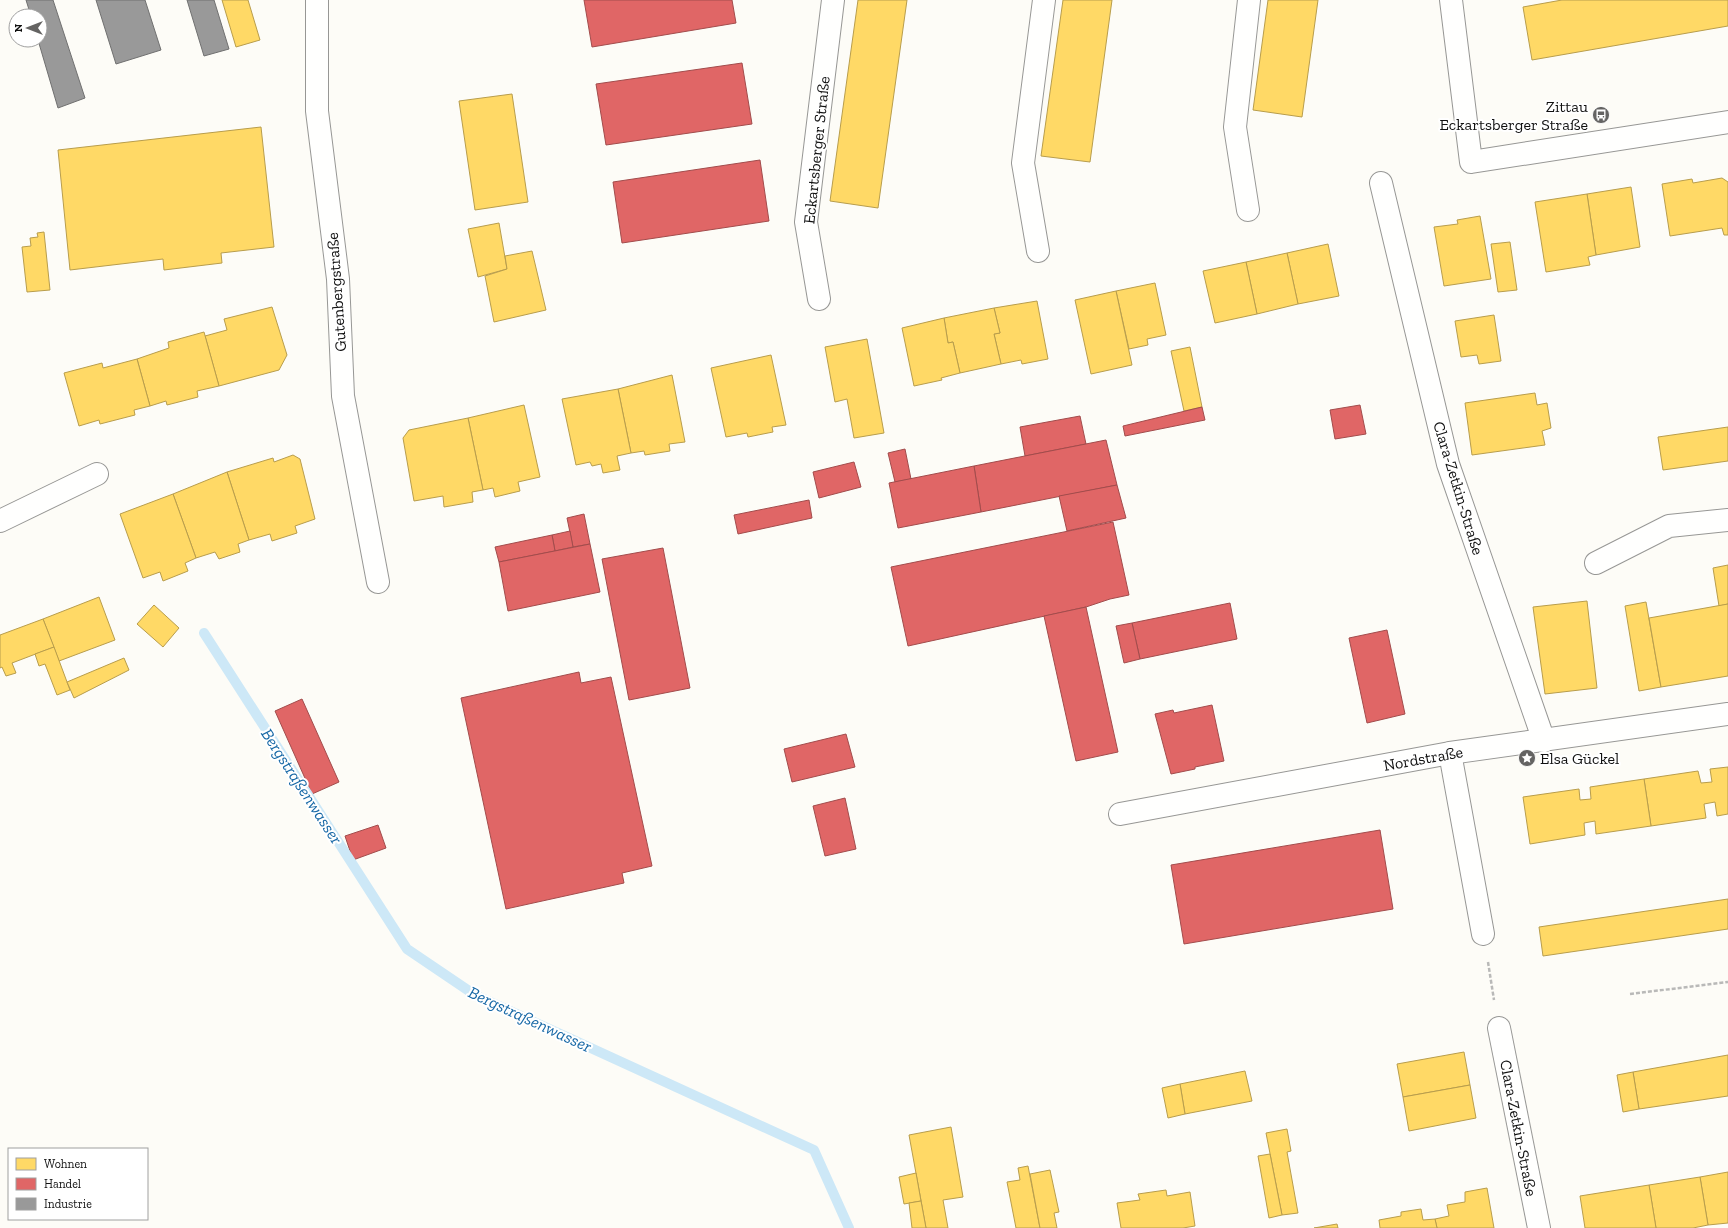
<svg xmlns="http://www.w3.org/2000/svg" width="1728" height="1228" font-family="'Zilla Slab',serif">
  <rect width="100%" height="100%" fill="#fdfcf7"/>
  <g fill="#ffd966" stroke="#b89d4c">
    <polygon points="222,0 248,0 260,40 236,47"/>
    <polygon points="858,0 907,0 878,208 830,201"/>
    <polygon points="1063,0 1112,0 1090,162 1041,156"/>
    <polygon points="1268,0 1318,0 1302,117 1253,110"/>
    <polygon points="1562,0 1728,0 1728,26 1532,60 1523,7"/>
    <polygon points="512,94 528,202 475,210 459,101"/>
    <polygon points="261,127 274,247 221,253 222,263 164,270 163,259 70,270 58,150"/>
    <polygon points="1722,178 1728,182 1728,235 1724,235 1722,228 1670,236 1662,184 1692,179 1693,183"/>
    <polygon points="1631,187 1640,247 1596,255 1587,194"/>
    <polygon points="1587,194 1596,255 1588,257 1590,265 1546,272 1535,202"/>
    <polygon points="1480,216 1491,279 1444,286 1434,227 1458,224 1457,220"/>
    <polygon points="499,223 507,269 478,277 468,229"/>
    <polygon points="44,232 50,290 27,292 22,247 31,246 30,238 38,237 37,233"/>
    <polygon points="1510,242 1517,290 1498,292 1491,244"/>
    <polygon points="1328,244 1339,296 1298,304 1287,253"/>
    <polygon points="532,251 546,310 494,322 485,276 507,269 505,256"/>
    <polygon points="1287,253 1298,304 1257,314 1246,262"/>
    <polygon points="1246,262 1257,314 1215,323 1203,271"/>
    <polygon points="1155,283 1166,335 1147,339 1148,345 1129,349 1116,291"/>
    <polygon points="1116,291 1132,365 1091,374 1075,300"/>
    <polygon points="1037,301 1048,359 1022,364 1021,360 1001,364 994,334 1000,333 994,308"/>
    <polygon points="272,307 287,355 279,370 219,386 205,336 227,330 224,319"/>
    <polygon points="994,308 1000,333 994,334 1001,364 960,373 953,342 948,343 944,318"/>
    <polygon points="1494,315 1501,361 1479,364 1477,355 1461,357 1455,321"/>
    <polygon points="944,318 948,343 953,342 960,373 941,378 942,380 914,386 902,328"/>
    <polygon points="204,332 219,386 197,391 198,397 167,405 166,401 150,406 137,359 169,348 168,342"/>
    <polygon points="867,339 884,433 854,438 847,399 835,402 825,347"/>
    <polygon points="1190,347 1202,407 1184,411 1171,351"/>
    <polygon points="771,355 786,425 772,427 773,432 748,437 747,433 726,437 711,368"/>
    <polygon points="137,359 150,406 134,410 135,415 100,424 99,420 79,426 64,373 102,363 103,368"/>
    <polygon points="672,375 685,442 669,444 670,451 645,455 644,451 631,453 618,389"/>
    <polygon points="618,389 631,453 617,456 620,470 603,473 601,464 592,466 590,462 576,465 562,399"/>
    <polygon points="1535,393 1537,405 1547,403 1551,428 1542,431 1545,445 1472,455 1465,403"/>
    <polygon points="524,405 540,477 518,482 520,491 495,497 493,488 483,490 468,418"/>
    <polygon points="468,418 483,490 472,492 473,502 444,507 443,496 414,501 403,438 409,430"/>
    <polygon points="1728,427 1728,461 1663,470 1658,437"/>
    <polygon points="293,455 300,459 315,519 295,526 297,533 272,541 270,534 249,540 227,472 273,458 274,462"/>
    <polygon points="227,472 249,540 238,544 240,552 219,559 215,552 196,558 173,494"/>
    <polygon points="173,494 196,558 185,563 188,571 163,581 160,572 143,578 120,514"/>
    <polygon points="1728,565 1728,604 1719,606 1713,568"/>
    <polygon points="99,597 115,640 59,661 43,619"/>
    <polygon points="1587,601 1597,688 1545,694 1533,607"/>
    <polygon points="1646,602 1661,687 1639,691 1625,606"/>
    <polygon points="1728,604 1728,676 1661,687 1649,618"/>
    <polygon points="154,605 179,628 163,647 137,624"/>
    <polygon points="43,619 54,647 12,663 16,673 6,676 2,667 0,668 0,635"/>
    <polygon points="54,647 70,690 57,695 45,664 39,666 35,654"/>
    <polygon points="124,658 129,670 74,698 67,682"/>
    <polygon points="1728,767 1728,814 1717,816 1715,802 1704,804 1706,818 1651,826 1644,779 1698,771 1701,783 1712,782 1710,769"/>
    <polygon points="1644,779 1651,826 1596,834 1595,821 1584,823 1585,835 1530,844 1523,797 1579,789 1580,800 1591,799 1590,787"/>
    <polygon points="1728,899 1728,929 1543,956 1539,927"/>
    <polygon points="1464,1052 1470,1085 1403,1097 1397,1064"/>
    <polygon points="1728,1055 1728,1096 1639,1109 1633,1072"/>
    <polygon points="1245,1071 1252,1101 1185,1114 1180,1084"/>
    <polygon points="1633,1072 1639,1109 1623,1112 1617,1075"/>
    <polygon points="1180,1084 1185,1114 1168,1118 1162,1088"/>
    <polygon points="1470,1085 1476,1118 1409,1131 1403,1097"/>
    <polygon points="951,1127 963,1197 943,1200 948,1228 926,1228 909,1135"/>
    <polygon points="1287,1129 1291,1151 1287,1152 1298,1213 1282,1215 1266,1133"/>
    <polygon points="1270,1154 1282,1215 1269,1218 1258,1156"/>
    <polygon points="1028,1166 1040,1228 1016,1228 1007,1182 1020,1180 1018,1168"/>
    <polygon points="1050,1170 1059,1212 1054,1213 1057,1228 1040,1228 1030,1174"/>
    <polygon points="1728,1172 1728,1223 1708,1225 1700,1177"/>
    <polygon points="916,1173 921,1201 904,1204 899,1177"/>
    <polygon points="1700,1177 1708,1225 1693,1228 1656,1228 1649,1185"/>
    <polygon points="1649,1185 1656,1228 1585,1228 1580,1196"/>
    <polygon points="1487,1188 1494,1228 1437,1228 1435,1219 1449,1216 1447,1205 1465,1202 1465,1192"/>
    <polygon points="1166,1190 1167,1196 1190,1192 1195,1226 1183,1228 1121,1228 1117,1203 1140,1200 1138,1194"/>
    <polygon points="921,1201 926,1228 912,1228 909,1203"/>
    <polygon points="1421,1209 1423,1220 1435,1219 1437,1228 1380,1228 1379,1220 1401,1216 1401,1212"/>
    <polygon points="1337,1224 1338,1228 1314,1228"/>
  </g>
  <g fill="#e06666" stroke="#a24c4c">
    <polygon points="584,0 732,0 736,23 592,47"/>
    <polygon points="742,63 752,124 606,145 596,84"/>
    <polygon points="760,160 769,221 622,243 613,182"/>
    <polygon points="1360,405 1366,434 1335,439 1330,410"/>
    <polygon points="1202,407 1205,420 1125,436 1123,426"/>
    <polygon points="1080,416 1086,444 1025,456 1020,427"/>
    <polygon points="1106,440 1117,485 981,512 974,466"/>
    <polygon points="905,449 911,479 895,482 888,453"/>
    <polygon points="854,462 861,487 819,498 813,472"/>
    <polygon points="974,466 981,512 898,528 889,483"/>
    <polygon points="1117,485 1126,518 1067,531 1059,496"/>
    <polygon points="809,500 812,518 738,534 734,515"/>
    <polygon points="584,514 590,544 573,547 567,518"/>
    <polygon points="1113,522 1129,595 1110,599 1086,607 908,646 891,567"/>
    <polygon points="570,531 573,547 555,551 552,535"/>
    <polygon points="552,535 555,551 499,562 495,547"/>
    <polygon points="590,544 600,592 508,611 499,562"/>
    <polygon points="663,548 690,688 629,700 602,559"/>
    <polygon points="1230,603 1237,639 1140,659 1132,623"/>
    <polygon points="1086,607 1118,752 1076,761 1044,616"/>
    <polygon points="1132,623 1140,659 1124,663 1116,626"/>
    <polygon points="1387,630 1405,714 1367,723 1349,638"/>
    <polygon points="579,672 581,683 611,677 652,866 622,873 624,883 506,909 461,698"/>
    <polygon points="302,699 339,782 312,794 275,711"/>
    <polygon points="1212,705 1224,761 1195,767 1195,769 1171,774 1155,714 1173,710 1174,713"/>
    <polygon points="846,734 855,767 792,782 784,749"/>
    <polygon points="845,798 856,849 825,856 813,806"/>
    <polygon points="378,825 386,848 353,860 345,836"/>
    <polygon points="1380,830 1393,909 1184,944 1171,865"/>
  </g>
  <g fill="#999" stroke="#707070">
    <polygon points="26,0 53,0 85,98 58,108 38,40 40,40 40,16 31,16"/>
    <polygon points="96,0 145,0 161,50 116,64"/>
    <polygon points="187,0 214,0 229,49 204,56"/>
  </g>
  <g fill="none" stroke-linecap="round" stroke-linejoin="round">
    <polyline stroke="#cde8f7" stroke-width="10" points="204,633 407,949 475,995 814,1150 849,1228"/>
    <g stroke="#979795" stroke-width="24">
      <g id="minor">
        <polyline points="317,0 317,111 338,279 343,396 378,582"/>
        <polyline points="1451,0 1471,162 1728,122"/>
        <polyline points="1381,183 1448,464 1544,741"/>
        <polyline points="1248,210 1235,127 1249,0"/>
        <polyline points="1038,251 1023,163 1044,0"/>
        <polyline points="819,299 806,222 833,0"/>
        <polyline points="0,521 97,474"/>
        <polyline points="1596,563 1669,526 1728,520"/>
        <polyline points="1450,753 1483,934"/>
        <polyline points="1120,814 1450,753 1728,714"/>
        <polyline points="1499,1028 1539,1228"/>
      </g>
    </g>
    <g stroke="#b9b9b8" stroke-width="2.5" stroke-dasharray="4 2" stroke-linecap="butt">
      <polyline points="1488,962 1494,1000"/>
      <polyline points="1630,994 1728,982"/>
    </g>
    <use href="#minor" stroke="#fffffe" stroke-width="22"/>
  </g>
  <defs>
    <g id="bus-disc" transform="scale(0.9)"><circle r="9.5" fill="#646362" stroke="#fff"/><path d="M-5-6H5V4H4V6H2V4H-2V6H-4V4H-5ZM-3.5-4V0h7V-4ZM-3.5 1.2v1.5H-2V1.2ZM2 1.2v1.5H3.5V1.2Z" fill="#fff"/></g>
    <g id="sight-disc" transform="scale(0.9)"><circle r="9.5" fill="#646362" stroke="#fff"/><path d="M0-6L1.8-2.2L6-1.7L2.9 1.2L3.7 5.4L0 3.3L-3.7 5.4L-2.9 1.2L-6-1.7L-1.8-2.2Z" fill="#fff"/></g>
  </defs>
  <g fill-rule="evenodd">
    <use href="#bus-disc" x="1601" y="115"/>
    <use href="#sight-disc" x="1527" y="758"/>
  </g>
  <g text-anchor="middle" stroke-width="4" stroke-linejoin="round" paint-order="stroke">
    <g font-size="16" fill="#111" stroke="#fff" text-anchor="end">
      <text x="1588" y="112">Zittau<tspan x="1588" dy="18">Eckartsberger Straße</tspan></text>
      <text x="1540" y="764" text-anchor="start">Elsa Gückel</text>
    </g>
    <g font-size="16" fill="#111" stroke="#fff">
      <text transform="translate(816 150) rotate(-84)" y="6">Eckartsberger Straße</text>
      <text transform="translate(336 292) rotate(-94)" y="6">Gutenbergstraße</text>
      <text transform="translate(1459 488) rotate(73)" y="6">Clara-Zetkin-Straße</text>
      <text transform="translate(1423 758) rotate(-10)" y="6">Nordstraße</text>
      <text transform="translate(1519 1128) rotate(79)" y="6">Clara-Zetkin-Straße</text>
    </g>
    <g font-size="17" font-style="italic" fill="#1768a6" stroke="#fff">
      <text transform="translate(302 786) rotate(57)" y="6">Bergstraßenwasser</text>
      <text transform="translate(530 1019) rotate(25)" y="6">Bergstraßenwasser</text>
    </g>
  </g>
  <rect x="8" y="1148" width="140" height="72" fill="#ffffff" stroke="#a0a0a0"/>
  <rect x="16" y="1158" width="20" height="12" fill="#ffd966" stroke="#a0a0a0"/>
  <text x="44" y="1168" font-size="12" fill="#111111">Wohnen</text>
  <rect x="16" y="1178" width="20" height="12" fill="#e06666" stroke="#a0a0a0"/>
  <text x="44" y="1188" font-size="12" fill="#111111">Handel</text>
  <rect x="16" y="1198" width="20" height="12" fill="#999999" stroke="#a0a0a0"/>
  <text x="44" y="1208" font-size="12" fill="#111111">Industrie</text>
  <g transform="translate(28 28) rotate(270)"><circle r="19" fill="#ffffff" stroke="#a0a0a0"/>
  <path d="M0-3L7 15L0 10L-7 15Z" fill="#646362"/>
  <text y="-6" font-size="11" font-weight="bold" text-anchor="middle" fill="#111111">N</text>
  </g>
</svg>
